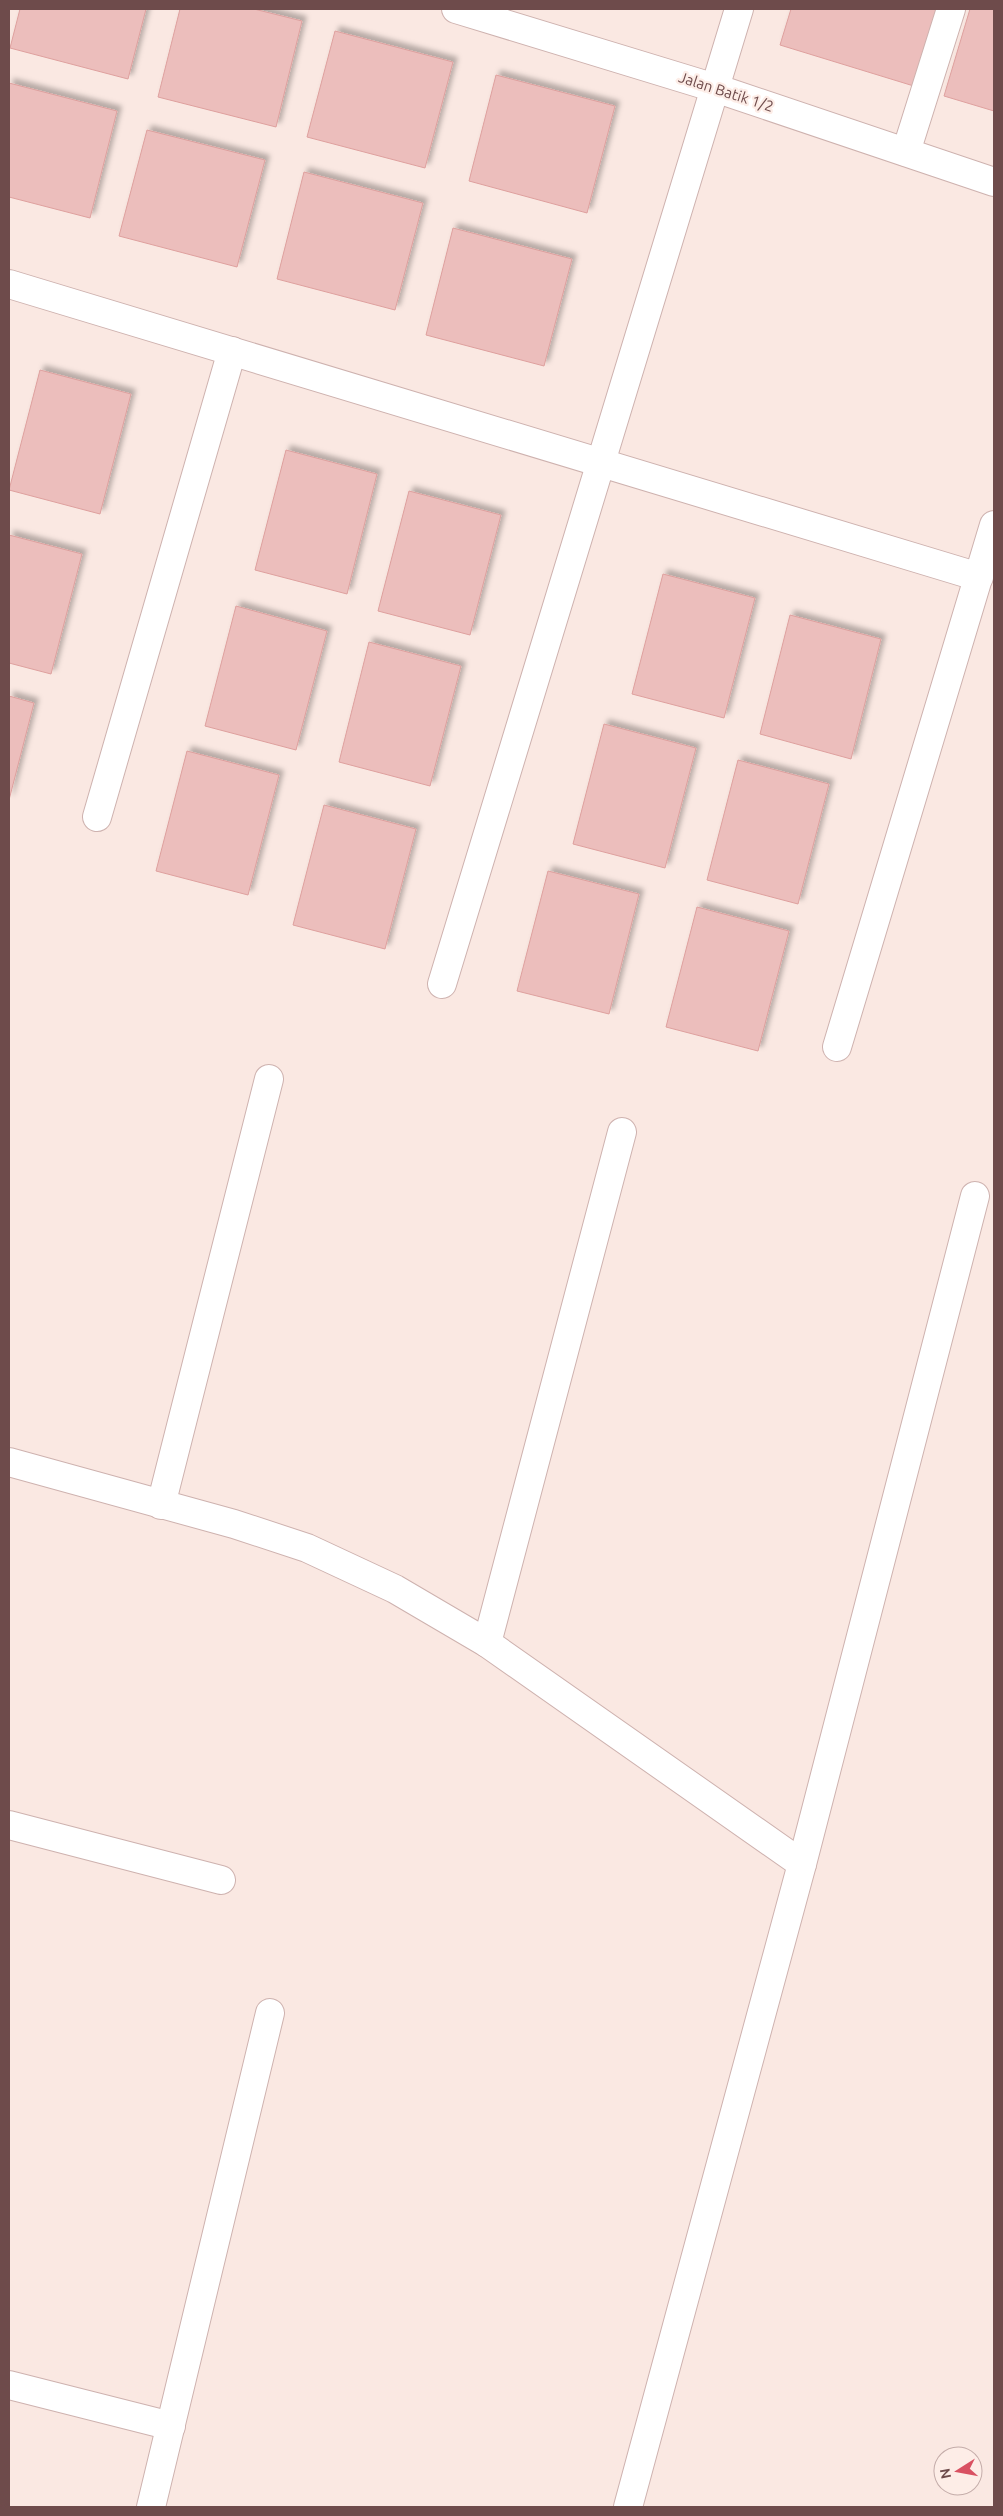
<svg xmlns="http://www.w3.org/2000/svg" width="1003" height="2516" font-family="Ubuntu,sans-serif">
  <defs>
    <filter id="shadow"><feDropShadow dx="4.5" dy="-4.5" stdDeviation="2.5" flood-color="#0004"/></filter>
  </defs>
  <rect width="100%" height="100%" fill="#fae8e2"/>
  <g fill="#ecbebc" stroke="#dea09e" filter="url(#shadow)">
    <polygon points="20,9 146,9 128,79 10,48"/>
    <polygon points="180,9 254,9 302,21 276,127 158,97"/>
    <polygon points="791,9 940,9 917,87 780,45"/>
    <polygon points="970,9 994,9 994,111 944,96"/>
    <polygon points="335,31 453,62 425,168 307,137"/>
    <polygon points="496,75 615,106 587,213 469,181"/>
    <polygon points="9,83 117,111 90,218 9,197"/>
    <polygon points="147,130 265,160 237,267 119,236"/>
    <polygon points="304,172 423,203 395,310 277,279"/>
    <polygon points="453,228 572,259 544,366 426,335"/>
    <polygon points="40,370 131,394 100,514 9,490"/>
    <polygon points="286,450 377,474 347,594 255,570"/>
    <polygon points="409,491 501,515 470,635 378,611"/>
    <polygon points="9,535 82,554 51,674 9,663"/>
    <polygon points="663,574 755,598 724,718 632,694"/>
    <polygon points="236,606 327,631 296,750 205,726"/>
    <polygon points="790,615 881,639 851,759 760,734"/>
    <polygon points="369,642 461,666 430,786 339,762"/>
    <polygon points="9,696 34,703 9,800"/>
    <polygon points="604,724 696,748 665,868 573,844"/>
    <polygon points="187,751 279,775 248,895 156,871"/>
    <polygon points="738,760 829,784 798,904 707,880"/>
    <polygon points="324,805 416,829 385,949 293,925"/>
    <polygon points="548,871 639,894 609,1014 517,991"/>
    <polygon points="697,907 789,931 758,1051 666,1027"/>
  </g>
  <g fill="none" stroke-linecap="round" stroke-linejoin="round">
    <g stroke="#ceb2af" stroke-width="30">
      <g id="minor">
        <polyline points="456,9 715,88 994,182"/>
        <polyline points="906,152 951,9"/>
        <polyline points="9,284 979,577"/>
        <polyline points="97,817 232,351"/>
        <polyline points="442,984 739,9"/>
        <polyline points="837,1047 994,525"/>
        <polyline points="9,1462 234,1524 307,1548 395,1589 487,1643 802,1864"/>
        <polyline points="161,1505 269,1079"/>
        <polyline points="487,1643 622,1132"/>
        <polyline points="9,1825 221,1880"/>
        <polyline points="9,2385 171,2426"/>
        <polyline points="151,2507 270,2013"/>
        <polyline points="628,2507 802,1864 975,1196"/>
      </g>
    </g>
    <use href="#minor" stroke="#fff" stroke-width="28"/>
  </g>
  <g text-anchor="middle" stroke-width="4.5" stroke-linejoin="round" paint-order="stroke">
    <g font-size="15" fill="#6e4b4b" stroke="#fdede7">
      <text transform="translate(726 92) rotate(18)" y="5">Jalan Batik 1/2</text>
    </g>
  </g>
  <rect width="1003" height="2516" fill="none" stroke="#6e4b4b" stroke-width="20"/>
  <g transform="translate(958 2471) rotate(259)"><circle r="24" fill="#fdede7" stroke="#c4aca9"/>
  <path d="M0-4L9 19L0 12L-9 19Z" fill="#d95162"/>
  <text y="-8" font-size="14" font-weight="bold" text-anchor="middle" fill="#6e4b4b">N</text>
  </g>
</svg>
